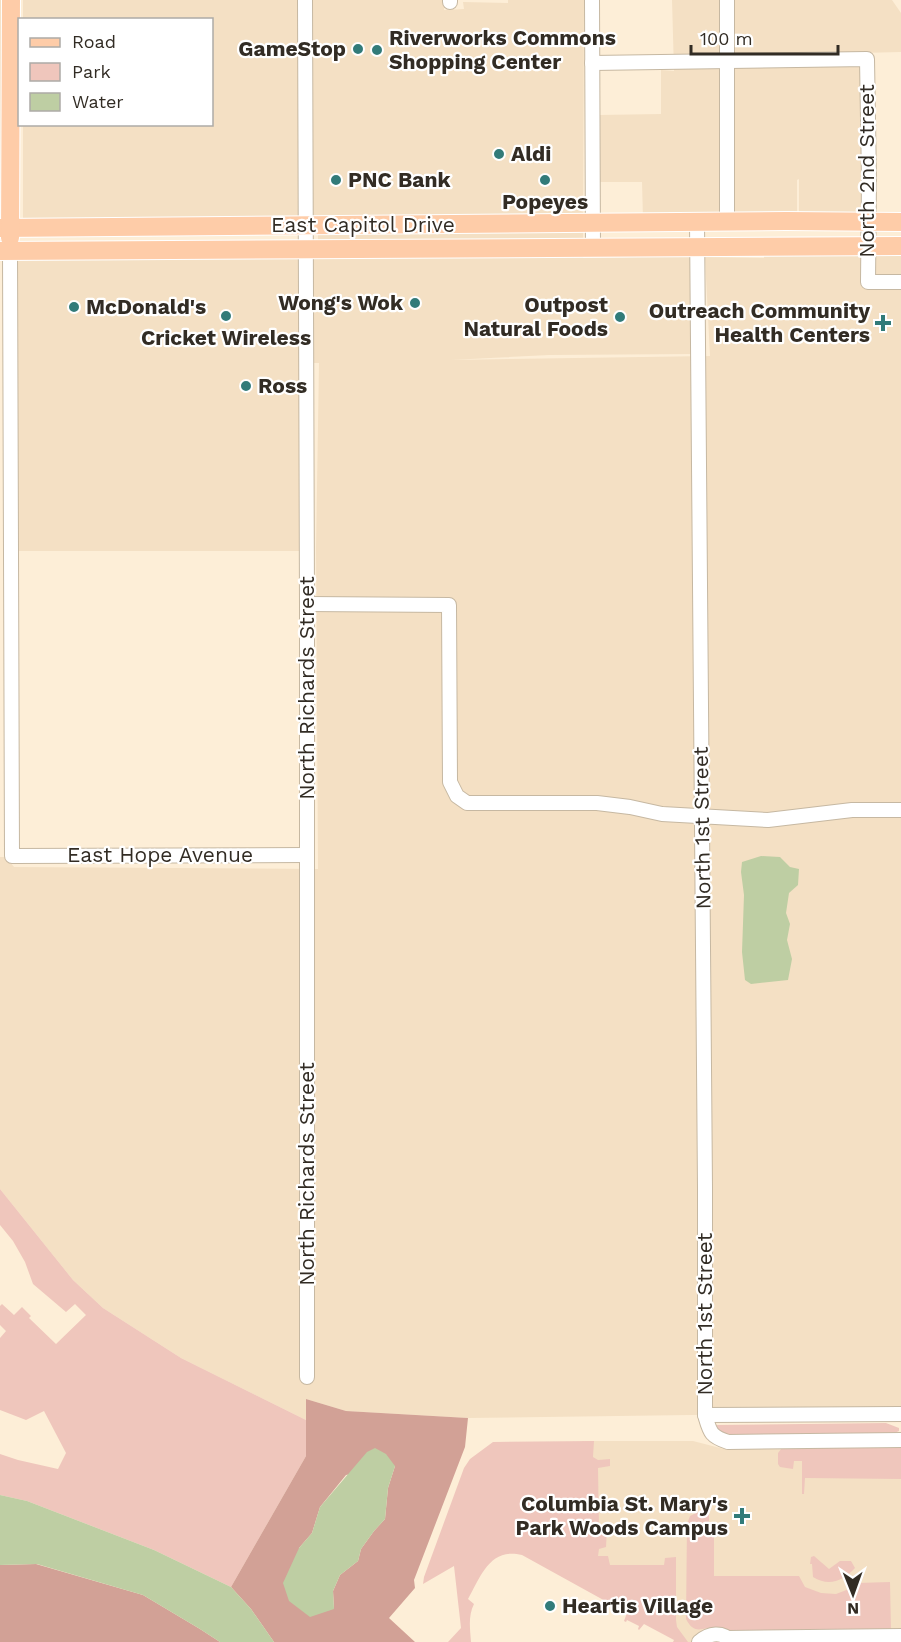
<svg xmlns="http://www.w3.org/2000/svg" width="901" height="1642" font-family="'Work Sans',sans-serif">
  <rect width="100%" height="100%" fill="#fdeed7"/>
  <g fill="#f4e0c4">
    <rect x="0" y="0" width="1" height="222"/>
    <polygon points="23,0 444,0 444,10 464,9 463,2 508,3 508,0 584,0 583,258 694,256 696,354 549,355 451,360 710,356 705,257 764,258 764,247 901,246 901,1412 468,1418 346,1411 306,1399 306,1420 181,1358 103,1308 73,1280 0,1189 0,857 6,857 14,867 318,869 316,549 319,363 307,363 307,551 12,551 10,251 318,249 318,221 23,221 23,125 212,124 212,20 23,19"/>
    <polygon points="672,0 892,0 901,13 901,52 860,53 863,179 869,221 799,221 799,179 797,180 797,215 643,219 642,182 597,182 599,115 661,114 661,70 674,71"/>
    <polygon points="582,1441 693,1441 724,1449 901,1447 901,1631 733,1631 717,1627 703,1630 692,1642 684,1642 584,1584"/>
  </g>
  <g fill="#efc6bc">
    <polygon points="0,1189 73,1280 103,1308 181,1358 306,1420 306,1456 231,1587 154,1550 27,1501 0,1495 0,1454 18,1460 58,1469 66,1453 44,1411 26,1420 0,1410 0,1338 6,1331 0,1325 0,1306 2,1304 14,1315 22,1307 31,1316 29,1318 56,1344 86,1315 75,1304 66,1312 33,1284 25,1262 13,1241 0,1225"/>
    <polygon points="886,1423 899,1428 899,1431 890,1435 733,1437 724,1435 717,1428 717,1425"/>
    <path d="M594,1441L593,1457L598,1460L610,1459V1466L598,1468L599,1527L606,1528L607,1529L606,1547L599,1549L598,1556H608L610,1565H664L665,1558L676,1557V1620L677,1627L688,1642H673L674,1640L644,1624L639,1630L638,1629L639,1626L627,1620L626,1622L624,1621L627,1613L522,1555C490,1547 481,1576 468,1599L474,1604C468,1616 470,1628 471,1642H448L461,1628L454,1566L423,1584L424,1577L464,1468L470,1459L493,1442Z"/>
    <polygon points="901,1447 901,1479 805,1478 804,1494 802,1494 802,1461 794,1461 793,1469 780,1467 778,1464 778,1453 782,1448"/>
    <path d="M698,1512H709V1535H714V1576H799L805,1587L821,1593L836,1594L849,1589L857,1583L890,1582L891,1631H733C728,1630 723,1628 718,1627C704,1626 695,1637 686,1619L687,1524L690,1516Z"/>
    <path d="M814,1556L829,1569L840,1561H851L855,1568C843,1581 829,1587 813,1577L812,1564H810L811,1557Z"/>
  </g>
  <g fill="#d2a196" fill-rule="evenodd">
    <path d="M306,1399L346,1411L468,1418L465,1447L414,1580L415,1588L389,1618L415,1642H274L251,1609L231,1587L306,1456ZM395,1466L388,1488L385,1519L374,1531L361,1549L358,1561L340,1575L333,1591L334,1609L299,1548L312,1533L320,1507L346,1475Z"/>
    <polygon points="36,1564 143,1595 200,1629 220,1642 0,1642 0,1565"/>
  </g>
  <g fill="#becea3">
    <polygon points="761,856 780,857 790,867 799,869 798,885 789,893 786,913 790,924 787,940 792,959 788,980 751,984 745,980 742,952 744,895 741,872 742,862"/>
    <polygon points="375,1448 386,1454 395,1466 388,1488 385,1519 374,1531 361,1549 358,1561 340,1575 333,1591 334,1609 310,1617 289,1601 283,1583 299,1548 312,1533 320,1507 367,1452"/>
    <polygon points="0,1495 27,1501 154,1550 231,1587 251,1609 274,1642 220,1642 200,1629 143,1595 37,1564 0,1565"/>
  </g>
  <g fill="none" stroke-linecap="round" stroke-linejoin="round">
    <g stroke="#c6b8a2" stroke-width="16">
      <g id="minor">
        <polyline points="305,0 307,604 307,1377"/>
        <polyline points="450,0 450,2"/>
        <polyline points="592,0 593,248"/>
        <polyline points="727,0 727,221"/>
        <polyline points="592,63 867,59 869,180 868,282 901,282"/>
        <path d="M697,222L705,1188V1415C710,1432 710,1436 728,1442L901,1440"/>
        <polyline points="10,251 12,856 307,855"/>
        <polyline points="307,604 449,605 450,782 457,796 467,803 597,803 630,807 662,814 768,820 852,810 901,810"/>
        <polyline points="705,1415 901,1414"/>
        <polyline points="728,1638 901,1636"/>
        <path d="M699,1642C709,1633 722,1631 733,1642"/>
      </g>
    </g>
    <g stroke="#fff" stroke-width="20">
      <g id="major">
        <polyline points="0,228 786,221 901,222"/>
        <polyline points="10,238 11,0"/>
        <polyline points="0,251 901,246"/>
      </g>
    </g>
    <use href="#minor" stroke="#fff" stroke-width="14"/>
    <use href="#major" stroke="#fecca8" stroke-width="18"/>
  </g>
  <g fill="#327b79" stroke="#fff" stroke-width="2">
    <circle cx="358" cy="49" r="6"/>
    <circle cx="377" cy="50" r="6"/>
    <circle cx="499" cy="154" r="6"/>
    <circle cx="336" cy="180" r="6"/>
    <circle cx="545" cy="180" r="6"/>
    <circle cx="415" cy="303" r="6"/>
    <circle cx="74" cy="307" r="6"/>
    <circle cx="226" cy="316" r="6"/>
    <circle cx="620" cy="317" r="6"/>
    <path d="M880 314h6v6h6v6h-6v6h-6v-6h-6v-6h6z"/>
    <circle cx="246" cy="386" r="6"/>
    <path d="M739 1507h6v6h6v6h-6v6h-6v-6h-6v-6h6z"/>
    <circle cx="550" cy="1606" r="6"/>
  </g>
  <g text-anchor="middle" stroke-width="4.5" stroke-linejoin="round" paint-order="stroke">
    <g font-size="21" font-weight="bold" fill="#322c24" stroke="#fff" text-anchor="start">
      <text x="389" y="45">Riverworks Commons<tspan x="389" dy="24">Shopping Center</tspan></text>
      <text x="346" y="56" text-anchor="end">GameStop</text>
      <text x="511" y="161">Aldi</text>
      <text x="348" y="187">PNC Bank</text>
      <text x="545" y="209" text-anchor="middle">Popeyes</text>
      <text x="403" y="310" text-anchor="end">Wong's Wok</text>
      <text x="608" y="312" text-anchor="end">Outpost<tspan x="608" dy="24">Natural Foods</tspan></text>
      <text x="86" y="314">McDonald's</text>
      <text x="870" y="318" text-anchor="end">Outreach Community<tspan x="870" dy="24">Health Centers</tspan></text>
      <text x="226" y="345" text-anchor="middle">Cricket Wireless</text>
      <text x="258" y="393">Ross</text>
      <text x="728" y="1511" text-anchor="end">Columbia St. Mary's<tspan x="728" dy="24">Park Woods Campus</tspan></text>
      <text x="562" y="1613">Heartis Village</text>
    </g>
    <g font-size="21" fill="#322c24" stroke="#fff">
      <text transform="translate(867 171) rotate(-90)" y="7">North 2nd Street</text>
      <text x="363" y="232">East Capitol Drive</text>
      <text transform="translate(307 688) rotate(-90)" y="7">North Richards Street</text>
      <text transform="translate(702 828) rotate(-91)" y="7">North 1st Street</text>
      <text x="160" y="862">East Hope Avenue</text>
      <text transform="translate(307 1174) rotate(-90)" y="7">North Richards Street</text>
      <text transform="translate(705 1314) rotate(-90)" y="7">North 1st Street</text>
    </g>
  </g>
  <rect x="18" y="18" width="195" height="108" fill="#ffffff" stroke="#adaba7" stroke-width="1.5"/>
  <rect x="30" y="38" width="30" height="9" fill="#fecca8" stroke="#adaba7" stroke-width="1.5"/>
  <text x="72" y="48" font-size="18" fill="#322c24">Road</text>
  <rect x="30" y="63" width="30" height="18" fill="#efc6bc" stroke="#adaba7" stroke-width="1.5"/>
  <text x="72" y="78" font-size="18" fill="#322c24">Park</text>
  <rect x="30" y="93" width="30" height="18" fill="#becea3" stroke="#adaba7" stroke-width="1.5"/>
  <text x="72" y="108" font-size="18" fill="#322c24">Water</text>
  <g transform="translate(853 1594) rotate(179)" stroke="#ffffff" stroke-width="4.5" paint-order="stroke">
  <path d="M0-4.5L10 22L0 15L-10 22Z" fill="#322c24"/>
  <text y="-9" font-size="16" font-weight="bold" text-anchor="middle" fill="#322c24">N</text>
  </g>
  <path d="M691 45v9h147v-9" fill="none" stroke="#322c24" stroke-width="3"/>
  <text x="700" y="45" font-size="18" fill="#322c24" stroke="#ffffff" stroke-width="4.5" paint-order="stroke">100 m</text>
</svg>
